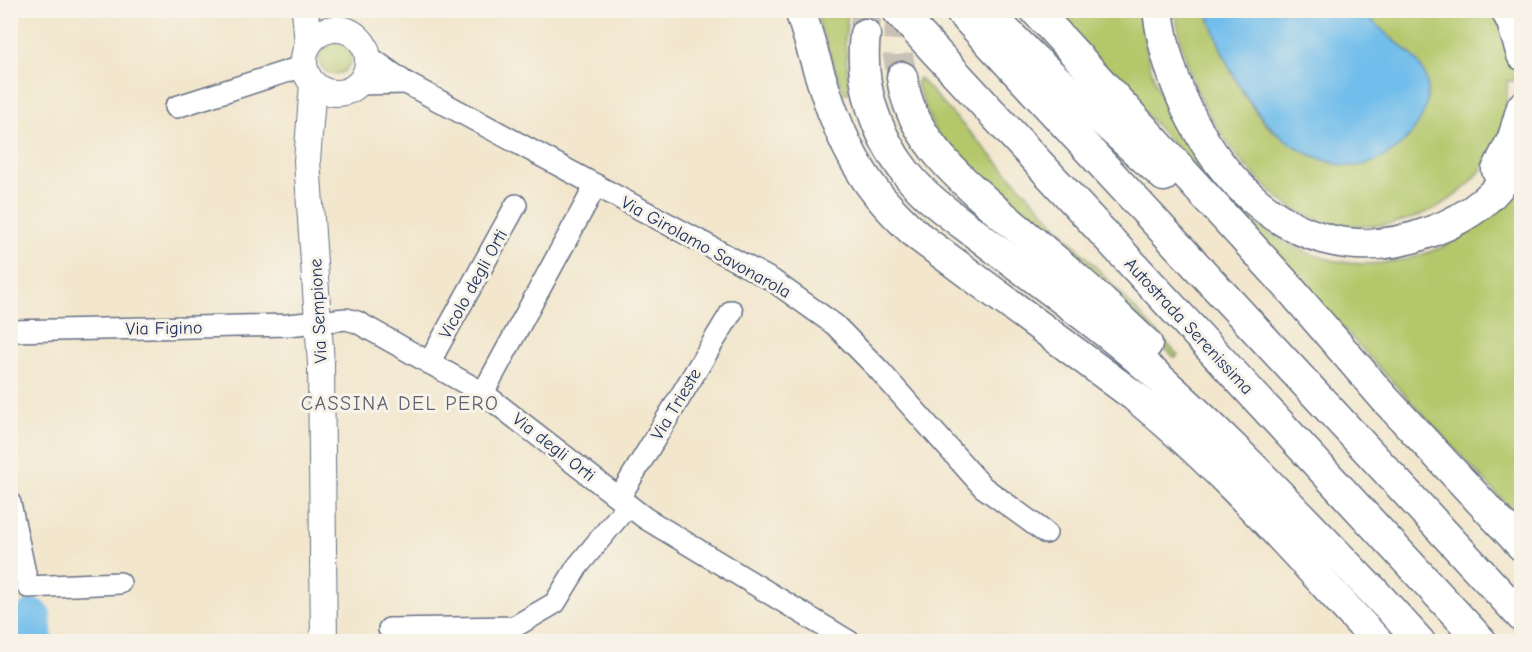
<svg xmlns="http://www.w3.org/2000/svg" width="1532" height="652" font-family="'Comic Neue',sans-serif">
  <rect width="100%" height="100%" fill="#f7f3e8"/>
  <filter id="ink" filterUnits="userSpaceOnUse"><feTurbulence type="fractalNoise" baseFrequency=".0167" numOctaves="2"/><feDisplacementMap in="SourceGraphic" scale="12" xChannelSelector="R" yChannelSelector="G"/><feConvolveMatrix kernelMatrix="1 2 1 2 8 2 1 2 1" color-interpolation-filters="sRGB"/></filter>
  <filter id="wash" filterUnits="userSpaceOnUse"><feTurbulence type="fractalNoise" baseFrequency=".008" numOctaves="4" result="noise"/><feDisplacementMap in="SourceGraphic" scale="24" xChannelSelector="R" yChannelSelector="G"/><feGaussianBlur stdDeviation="1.35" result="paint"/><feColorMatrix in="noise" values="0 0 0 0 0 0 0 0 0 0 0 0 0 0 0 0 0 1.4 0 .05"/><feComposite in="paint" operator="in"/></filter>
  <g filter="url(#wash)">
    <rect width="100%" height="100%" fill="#f2e6cc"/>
    <g fill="#b4c76b" stroke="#687b64" stroke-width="1.5">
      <polygon points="815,11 848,11 845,41 849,93 844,94"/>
      <path d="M1053,11H1140C1144,36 1147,62 1157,86C1195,187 1290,287 1407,259C1455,247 1493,222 1521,182V520L1208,183Z"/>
      <path d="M1175,11H1207C1220,49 1243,105 1274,132C1282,139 1294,143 1303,148C1327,163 1340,168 1369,163L1410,53L1358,11H1521V81H1507C1508,110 1502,138 1486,163C1446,224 1355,245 1292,208C1275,197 1259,180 1245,165C1205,119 1184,71 1175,11Z"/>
      <circle cx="335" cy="58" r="16"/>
      <polygon points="919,78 1178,355 1175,358 1091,278 957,159 935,131 916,84"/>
    </g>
    <path fill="#71bdeb" stroke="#4676a4" stroke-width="1.5" d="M1207,11C1245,10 1283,10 1321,10C1331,10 1347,8 1357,10C1366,13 1384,32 1392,39C1403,47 1414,55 1421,67C1447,110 1393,169 1348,166C1335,165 1321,159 1309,154C1253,127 1226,67 1207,11Z"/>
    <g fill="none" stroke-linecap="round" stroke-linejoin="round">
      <polyline stroke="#71bdeb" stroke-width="36" points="33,617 35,642"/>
    </g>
  </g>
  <g filter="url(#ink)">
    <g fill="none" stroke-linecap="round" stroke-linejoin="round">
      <g stroke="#c7c1b6" stroke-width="30" stroke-dasharray="30 15" stroke-linecap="butt">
        <polyline points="901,10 898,55 902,77"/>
        <polyline points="865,34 866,10"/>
      </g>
      <g stroke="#666f84" stroke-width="24">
        <g id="minor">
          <polyline points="368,56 406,83 772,280 835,325 879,370 983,487 1046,533"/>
          <polyline points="359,84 406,83"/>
          <polyline points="176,107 304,66"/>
          <polyline points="10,331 288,325 346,319 357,322 483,393 645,518 850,642"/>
          <polyline points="429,363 516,205"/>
          <polyline points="483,393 596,185"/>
          <polyline points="619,498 732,311"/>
          <polyline points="10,503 28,587 120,583"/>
          <polyline points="389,629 514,627 555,603 577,567 628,505"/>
        </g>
      </g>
      <g stroke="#666f84" stroke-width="28">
        <g id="major">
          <polyline points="305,10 308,45"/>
          <circle cx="336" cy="61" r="32"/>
          <polyline points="313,84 307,161 321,364 324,642"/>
        </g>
      </g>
      <g stroke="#666f84" stroke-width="33">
        <g id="highway">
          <path d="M800,10C817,63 832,127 863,174C878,198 897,217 918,236L1134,396C1223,468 1299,558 1378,642"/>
          <polyline points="897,10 1482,642"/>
          <polyline points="959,10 1522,617"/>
          <polyline points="1035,10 1285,283 1384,398 1522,546"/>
          <path d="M1158,10C1174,142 1283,288 1430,232C1473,216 1499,194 1522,154"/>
          <polyline points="1506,10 1512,22 1522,55"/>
          <polyline points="986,11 1035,60 1164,176"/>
          <path d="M865,34C859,84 875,133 906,173C928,201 958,220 985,241C1032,277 1080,311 1126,349C1219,427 1301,517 1385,604"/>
          <path d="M902,77C910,136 955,174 997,211C1018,228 1039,246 1060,264C1090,289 1118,317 1147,344"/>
          <polyline points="1497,170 1513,138 1522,107"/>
          <polyline points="1372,589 1420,642"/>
        </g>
      </g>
      <use href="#minor" stroke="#fff" stroke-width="21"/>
      <use href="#major" stroke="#fff" stroke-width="26"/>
      <use href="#highway" stroke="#fff" stroke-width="30"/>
    </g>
  </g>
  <g text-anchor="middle" stroke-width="6" stroke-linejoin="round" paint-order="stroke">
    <g font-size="18" fill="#1b2f5e" stroke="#f7f3e8">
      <text transform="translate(706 247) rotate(29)" y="6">Via Girolamo Savonarola</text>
      <text transform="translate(473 284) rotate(-61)" y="6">Vicolo degli Orti</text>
      <text transform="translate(318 311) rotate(-93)" y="6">Via Sempione</text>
      <text transform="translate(1189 326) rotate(47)" y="6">Autostrada Serenissima</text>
      <text transform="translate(164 328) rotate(-1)" y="6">Via Figino</text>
      <text transform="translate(676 404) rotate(-59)" y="6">Via Trieste</text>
      <text transform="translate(554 447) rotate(38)" y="6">Via degli Orti</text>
    </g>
    <g font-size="20" letter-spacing="1.5" fill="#605f70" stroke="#f7f3e8">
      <text x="400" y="410">CASSINA DEL PERO</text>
    </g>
  </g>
  <rect width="1532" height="652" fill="none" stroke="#f7f3e8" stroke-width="36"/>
</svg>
